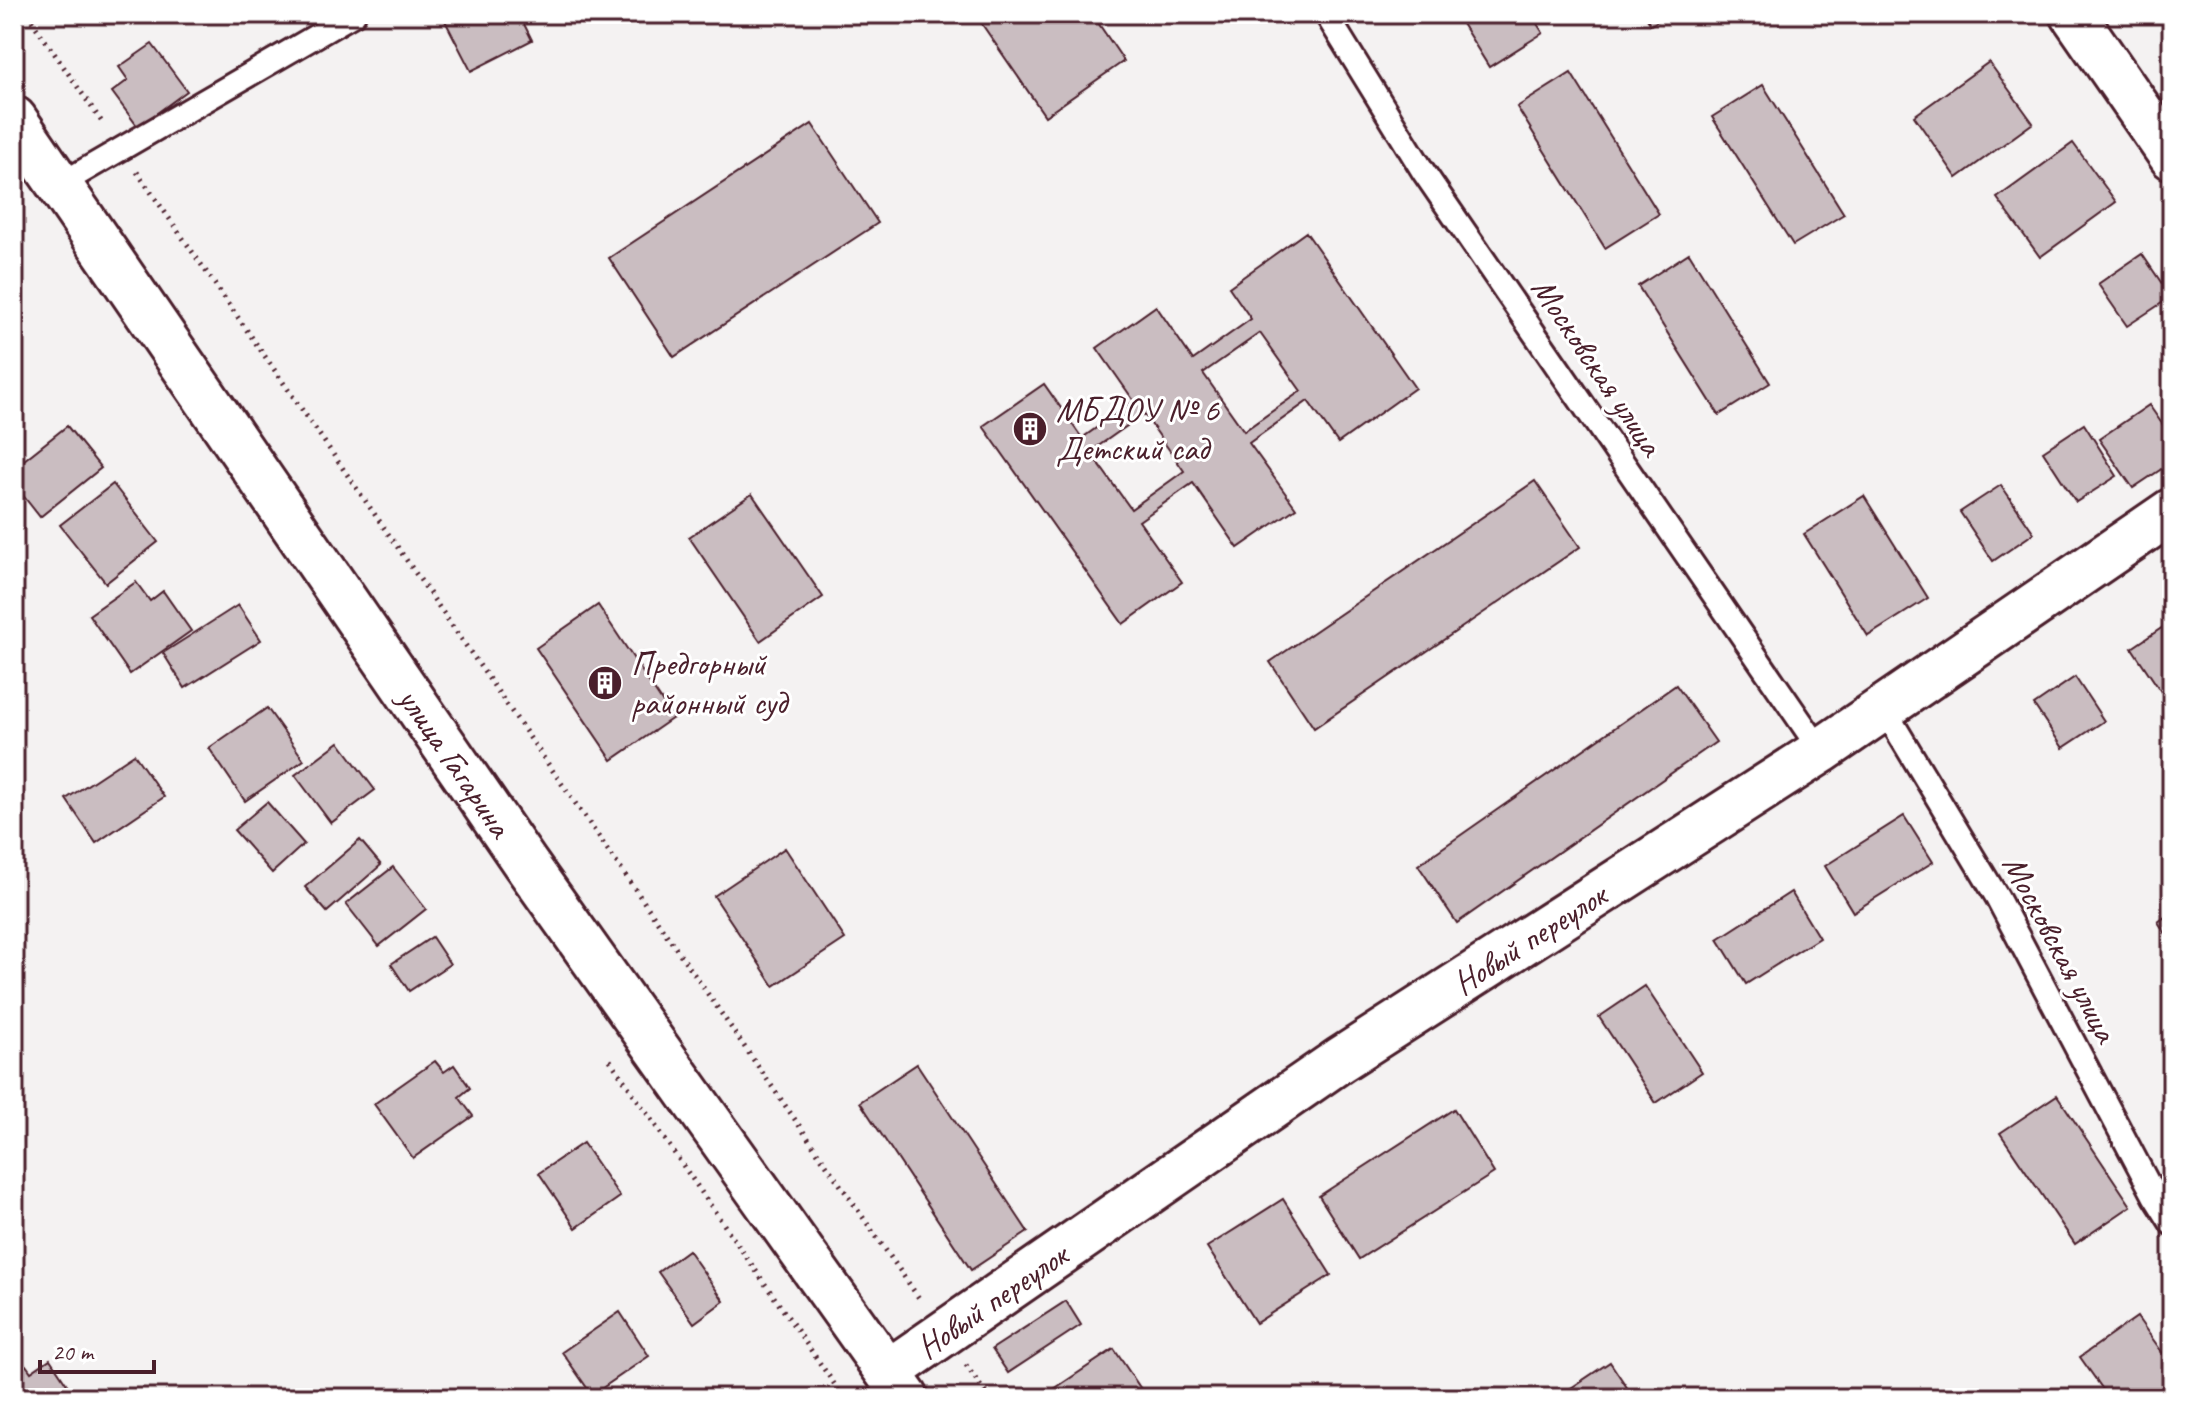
<svg xmlns="http://www.w3.org/2000/svg" width="2186" height="1412" font-family="Caveat,sans-serif">
  <rect width="100%" height="100%" fill="#f4f2f2"/>
  <filter id="ink" filterUnits="userSpaceOnUse"><feTurbulence type="fractalNoise" baseFrequency=".0125" numOctaves="2"/><feDisplacementMap in="SourceGraphic" scale="16" xChannelSelector="R" yChannelSelector="G"/><feConvolveMatrix kernelMatrix="1 2 1 2 8 2 1 2 1" color-interpolation-filters="sRGB"/></filter>
  <g filter="url(#ink)">
    <g fill="#cabdc1" stroke="#4a1f2b" stroke-width="2" fill-rule="evenodd">
      <polygon points="444,14 519,14 532,40 471,71 442,15"/>
      <polygon points="975,14 1092,14 1124,61 1045,116"/>
      <polygon points="1456,14 1531,14 1543,33 1489,67"/>
      <polygon points="1644,14 1669,14 1651,25"/>
      <polygon points="152,44 187,91 138,127 112,92 128,80 119,67"/>
      <polygon points="1989,62 2033,123 1957,178 1914,116"/>
      <polygon points="1571,73 1659,214 1605,248 1517,107"/>
      <polygon points="1763,85 1844,214 1793,245 1712,117"/>
      <polygon points="812,124 878,223 674,357 609,258"/>
      <polygon points="2073,143 2116,202 2040,257 1997,198"/>
      <path d="M1306,232L1415,388L1338,443L1308,401L1249,443L1296,508L1238,548L1193,483L1139,521L1182,582L1123,624L983,426L1044,384L1082,438L1134,401L1097,348L1156,306L1193,360L1251,319L1229,287ZM1260,333L1301,391L1244,431L1203,373ZM1144,414L1184,471L1131,509L1090,452Z"/>
      <polygon points="1689,253 1770,383 1719,415 1638,286"/>
      <polygon points="2142,254 2171,297 2127,326 2098,284"/>
      <polygon points="2149,405 2172,438 2172,462 2133,488 2099,439"/>
      <polygon points="2084,424 2117,476 2076,502 2043,451"/>
      <polygon points="67,426 101,468 40,517 14,484 14,468"/>
      <polygon points="1535,481 1580,547 1314,728 1270,662"/>
      <polygon points="113,484 158,542 106,583 60,525"/>
      <polygon points="2001,485 2034,533 1993,561 1960,512"/>
      <polygon points="752,494 823,597 760,641 689,537"/>
      <polygon points="1864,496 1928,598 1868,636 1804,534"/>
      <polygon points="136,582 150,601 163,591 191,631 130,674 89,615"/>
      <polygon points="238,605 261,640 185,688 163,653"/>
      <polygon points="598,605 673,718 612,760 536,648"/>
      <polygon points="2172,621 2172,686 2162,693 2132,648"/>
      <polygon points="2075,677 2104,721 2063,748 2034,705"/>
      <polygon points="1676,685 1716,742 1457,923 1418,865"/>
      <polygon points="267,708 304,760 245,801 209,748"/>
      <polygon points="339,742 375,790 331,823 295,775"/>
      <polygon points="134,754 164,797 96,843 66,799"/>
      <polygon points="267,802 304,844 272,873 234,830"/>
      <polygon points="1904,816 1933,862 1853,912 1825,866"/>
      <polygon points="360,840 381,865 327,912 305,887"/>
      <polygon points="785,848 845,939 774,986 714,896"/>
      <polygon points="393,867 426,909 379,946 346,904"/>
      <polygon points="1791,892 1819,938 1746,984 1718,939"/>
      <polygon points="2172,912 2172,943 2158,922"/>
      <polygon points="432,937 450,964 409,991 391,964"/>
      <polygon points="1645,986 1702,1072 1656,1103 1599,1017"/>
      <polygon points="435,1061 444,1072 454,1065 470,1088 459,1097 473,1116 413,1158 374,1104"/>
      <polygon points="917,1064 1028,1232 971,1270 860,1102"/>
      <polygon points="2057,1095 2131,1206 2075,1244 2000,1133"/>
      <polygon points="1454,1109 1494,1173 1359,1259 1319,1196"/>
      <polygon points="583,1143 620,1197 576,1228 539,1173"/>
      <polygon points="1283,1199 1331,1275 1256,1323 1207,1247"/>
      <polygon points="688,1250 724,1301 694,1323 658,1272"/>
      <polygon points="1066,1301 1081,1325 1008,1373 992,1349"/>
      <polygon points="620,1312 649,1356 592,1395 562,1352"/>
      <polygon points="2137,1317 2172,1366 2172,1398 2109,1398 2080,1357"/>
      <polygon points="1114,1349 1147,1398 1056,1398 1051,1391"/>
      <polygon points="50,1359 76,1398 14,1398 14,1373 26,1365 31,1372"/>
      <polygon points="1610,1362 1634,1398 1556,1398"/>
    </g>
    <g fill="none" stroke-linecap="round" stroke-linejoin="round">
      <g stroke="#4a1f2b" stroke-width="28">
        <g id="service">
          <polyline points="1326,14 1423,171 1821,751"/>
          <polyline points="59,185 354,14"/>
          <polyline points="1884,709 1997,897 2155,1197 2172,1224"/>
        </g>
      </g>
      <g stroke="#4a1f2b" stroke-width="50">
        <g id="minor">
          <polyline points="2073,14 2172,157"/>
          <path id="s1" d="M888,1372L1340,1060L1821,751L2172,511"/>
        </g>
      </g>
      <g stroke="#4a1f2b" stroke-width="50">
        <g id="tertiary">
          <path id="s2" d="M14,119L525,863L906,1398"/>
        </g>
      </g>
      <g stroke="#4a1f2b" stroke-width="5" stroke-dasharray="2 6" stroke-linecap="butt">
        <polyline points="27,14 104,125"/>
        <polyline points="137,172 921,1301"/>
        <polyline points="610,1060 844,1398"/>
        <polyline points="966,1365 989,1398"/>
      </g>
      <use href="#service" stroke="#fff" stroke-width="22"/>
      <use href="#minor" stroke="#fff" stroke-width="44"/>
      <use href="#tertiary" stroke="#fff" stroke-width="44"/>
    </g>
  </g>
  <defs>
    <g id="building-disc" transform="scale(1.8)"><circle r="9.5" fill="#4a1f2b" stroke="#fff"/><path d="M-4-6H4V6H1V3H-1V6H-4ZM-2.5-4.3h1.7v1.8h-1.7ZM.8-4.3h1.7v1.8H.8ZM-2.5-1h1.7V.8h-1.7ZM.8-1h1.7V.8H.8Z" fill="#fff"/></g>
  </defs>
  <g fill-rule="evenodd">
    <use href="#building-disc" x="1030" y="429"/>
    <use href="#building-disc" x="605" y="683"/>
  </g>
  <g text-anchor="middle" stroke-width="6" stroke-linejoin="round" paint-order="stroke">
    <g font-size="34" fill="#4a1f2b" stroke="#fff">
      <text transform="translate(1598 366) rotate(56)" y="12">Московская улица</text>
      <text dy="12" stroke="none"><textPath href="#s2" startOffset="780">улица Гагарина</textPath></text>
      <text dy="12" stroke="none"><textPath href="#s1" startOffset="774">Новый переулок</textPath></text>
      <text transform="translate(2061 948) rotate(62)" y="12">Московская улица</text>
      <text dy="12" stroke="none"><textPath href="#s1" startOffset="126">Новый переулок</textPath></text>
    </g>
    <g font-size="34" fill="#4a1f2b" stroke="#fff" text-anchor="start">
      <text x="1056" y="421">МБДОУ № 6<tspan x="1056" dy="39">Детский сад</tspan></text>
      <text x="631" y="675">Предгорный<tspan x="631" dy="39">районный суд</tspan></text>
    </g>
  </g>
  <rect width="2186" height="1412" fill="none" stroke="#fff" stroke-width="48"/>
  <rect x="24" y="24" width="2138" height="1364" fill="none" stroke="#4a1f2b" stroke-width="3" filter="url(#ink)"/>
  <path d="M40 1360v12h114v-12" fill="none" stroke="#4a1f2b" stroke-width="4"/>
  <text x="52" y="1360" font-size="24" fill="#4a1f2b" stroke="#ffffff" stroke-width="6" paint-order="stroke">20 m</text>
</svg>
